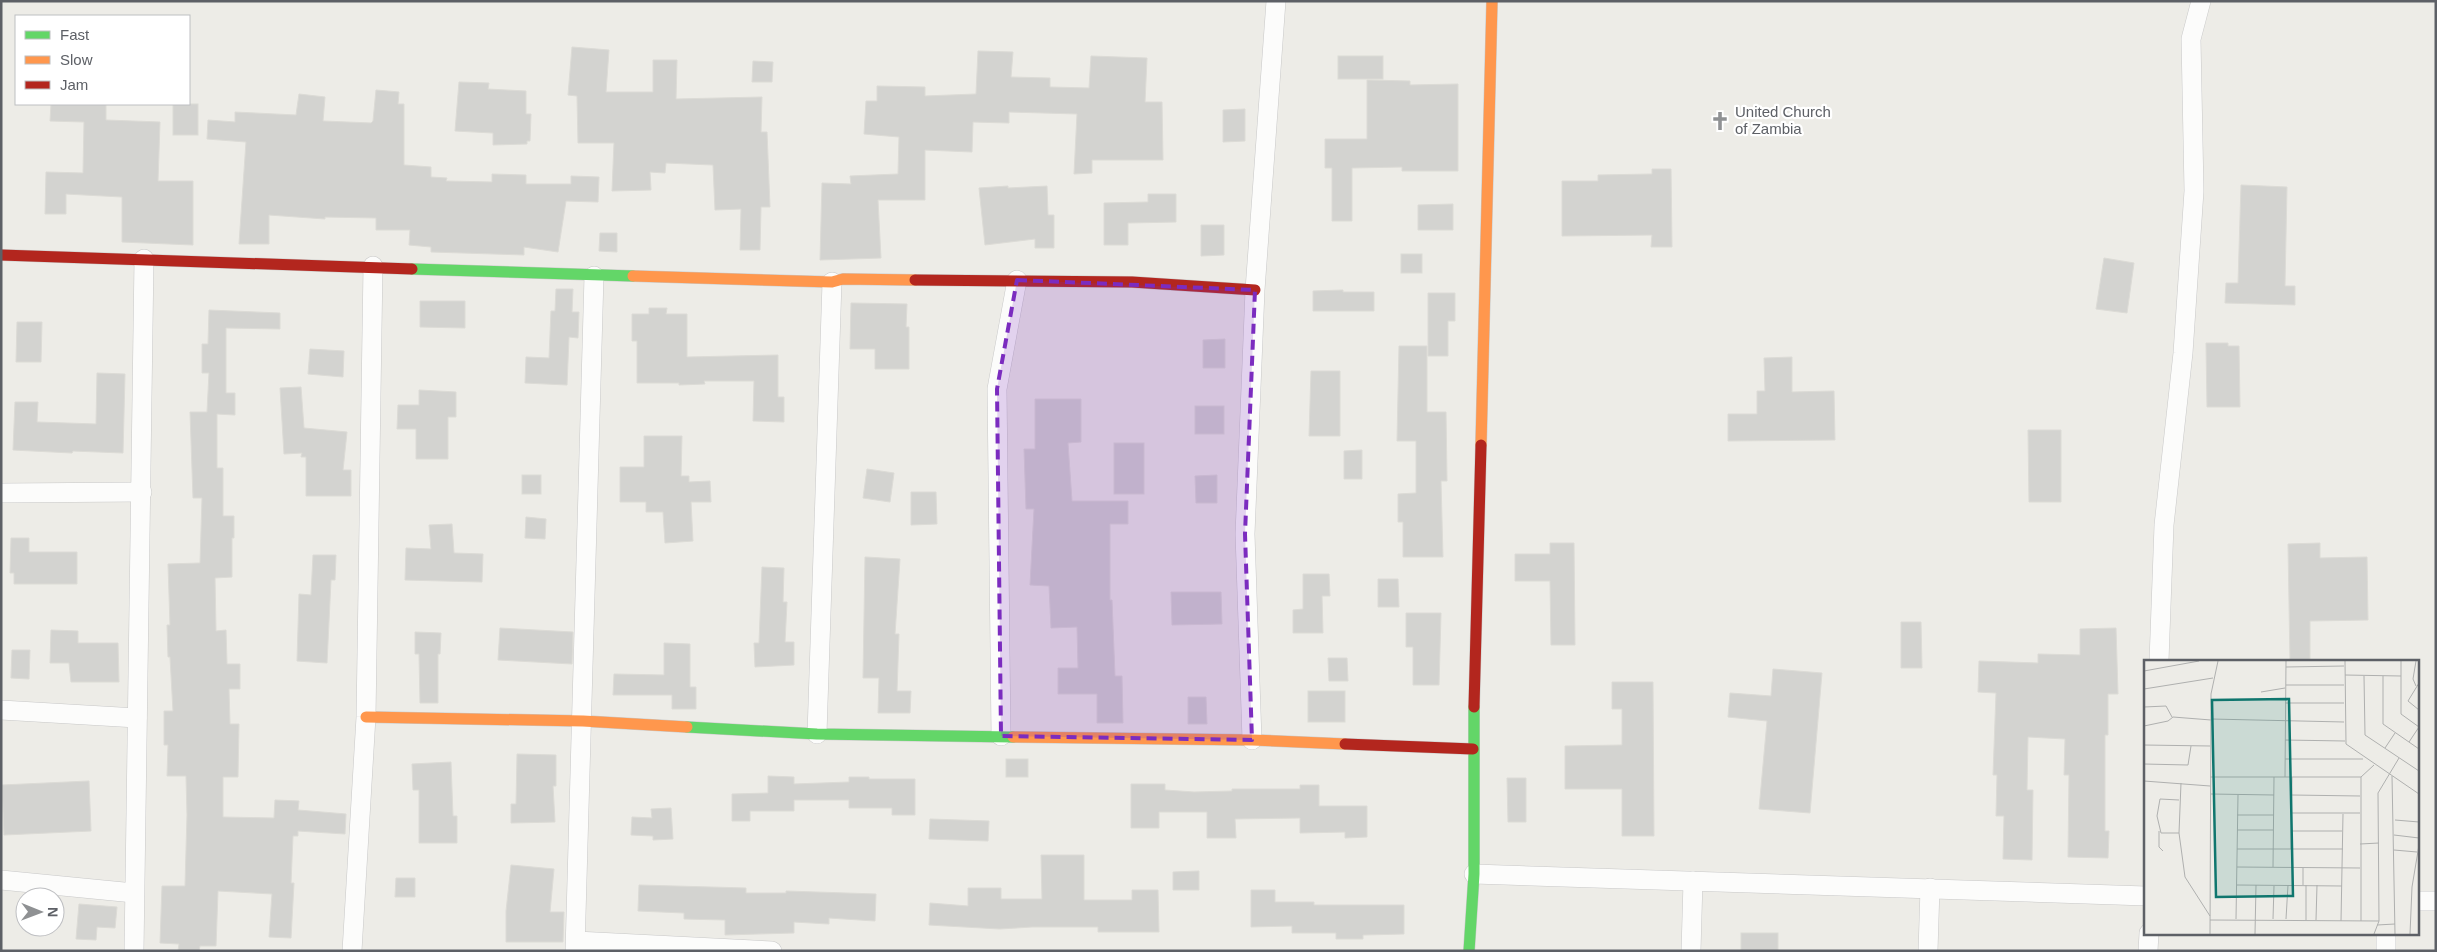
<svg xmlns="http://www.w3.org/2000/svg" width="2437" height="952" font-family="Helvetica,sans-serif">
  <rect width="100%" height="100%" fill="#edece7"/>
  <g fill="#d3d3d0" stroke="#dcdbd6">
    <polygon points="572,47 609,50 606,92 653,92 653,60 677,60 676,99 762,97 761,132 767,132 770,207 761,207 760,250 740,250 741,209 715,210 713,165 666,163 665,173 650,172 651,190 612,191 614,143 578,143 577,96 568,95"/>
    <polygon points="978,51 1013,52 1011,77 1050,78 1050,87 1089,88 1091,56 1147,58 1145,102 1162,102 1163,160 1092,160 1092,173 1074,174 1077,114 1009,112 1009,123 973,122 972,152 925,150 925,200 878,200 881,258 820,260 822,183 851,184 850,176 898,174 899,137 864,134 866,101 877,101 877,86 925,87 925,96 976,94"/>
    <rect x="1338" y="56" width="45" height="23"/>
    <polygon points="753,61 773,62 772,82 752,82"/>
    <polygon points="1367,80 1410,81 1410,85 1458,84 1458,171 1402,171 1402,167 1352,168 1352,221 1332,221 1332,168 1325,168 1325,139 1367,139"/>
    <polygon points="459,82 489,83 488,89 526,91 526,114 531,114 530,141 527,141 527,144 493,145 493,133 455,131"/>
    <polygon points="376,90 399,92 398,104 404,104 404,165 431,167 431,177 447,178 446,181 492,182 492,174 526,175 526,184 571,184 571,176 599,177 598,202 566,201 558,252 524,247 524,255 431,252 431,247 409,245 410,230 376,230 376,218 325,217 325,219 269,215 269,244 239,244 246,142 207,139 208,120 235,122 235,112 296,115 299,94 325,97 323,121 371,123 373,121"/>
    <polygon points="51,104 106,104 106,120 160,122 158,181 193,181 193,245 122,242 122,197 66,194 66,214 45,214 46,172 83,173 84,122 50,121"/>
    <rect x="173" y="104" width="25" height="31"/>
    <polygon points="1245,109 1245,141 1223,142 1223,110"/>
    <polygon points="1652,169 1671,169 1672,247 1651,247 1652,235 1562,236 1562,181 1598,181 1598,175 1652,174"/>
    <polygon points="2241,185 2287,187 2285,286 2295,286 2295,305 2225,303 2226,283 2238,283"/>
    <polygon points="1008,186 1008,188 1047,186 1048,215 1054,215 1054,248 1035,248 1035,239 985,245 979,188"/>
    <polygon points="1148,194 1176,194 1176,222 1128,223 1128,245 1104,245 1104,203 1148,202"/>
    <polygon points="1453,204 1453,230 1418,230 1418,205"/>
    <polygon points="1201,225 1224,225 1224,255 1201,256"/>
    <polygon points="600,233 617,233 617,252 599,251"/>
    <rect x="1401" y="254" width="21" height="19"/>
    <polygon points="2104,258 2134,263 2127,313 2096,309"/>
    <polygon points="556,289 573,289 572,312 579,312 578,338 569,337 567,385 525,383 526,357 549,358 551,311 555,311"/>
    <polygon points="1343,290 1343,292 1374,292 1374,311 1313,311 1313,291"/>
    <polygon points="1428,293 1455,293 1455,321 1448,321 1448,356 1428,356"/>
    <polygon points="420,301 465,301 465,328 420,327"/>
    <polygon points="851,303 907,304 906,327 909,327 909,369 875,369 875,349 850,349"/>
    <polygon points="649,308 667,308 666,314 687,314 687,357 778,355 778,397 784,397 784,422 753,421 754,381 704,381 705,384 679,385 679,383 637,383 637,341 632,341 632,314 649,314"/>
    <polygon points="209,310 280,313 280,329 226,328 226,393 235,393 235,415 217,414 217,468 223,468 223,516 234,516 234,538 232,538 232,577 215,578 216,631 226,630 227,664 240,664 240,689 229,689 230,724 239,724 238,777 223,777 223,817 274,818 275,800 299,801 298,810 346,814 345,834 298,831 298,836 293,836 291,883 294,883 291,938 269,937 272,894 218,891 216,946 200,946 199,951 178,951 179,944 160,943 162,886 185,886 187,815 186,776 167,776 168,745 164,745 164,711 173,711 170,657 168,657 167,625 170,625 168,564 200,563 202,498 193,498 190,412 207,412 209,373 202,373 202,344 208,344"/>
    <polygon points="17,322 42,322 41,362 16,362"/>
    <polygon points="1225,339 1225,368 1203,368 1203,340"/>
    <polygon points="2206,343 2228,343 2228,346 2239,346 2240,407 2207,407"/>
    <polygon points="1399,346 1427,346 1427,412 1446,412 1447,481 1441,481 1443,557 1403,557 1403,522 1398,522 1398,494 1416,493 1416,441 1397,441"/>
    <polygon points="310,349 344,351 343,377 308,374"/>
    <polygon points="1792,357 1792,392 1834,391 1835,440 1728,441 1728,414 1757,414 1757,391 1765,391 1764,358"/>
    <polygon points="1311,371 1340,371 1340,436 1309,436"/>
    <polygon points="97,373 125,374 123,453 73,451 72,453 13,450 15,402 38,402 37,422 96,424"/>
    <polygon points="301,387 304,428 347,432 343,470 351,470 351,496 306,496 306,457 301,457 302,453 284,454 280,388"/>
    <polygon points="419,390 456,392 456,417 448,417 448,459 416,459 416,429 397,429 398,405 419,405"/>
    <polygon points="1035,399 1081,399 1081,442 1068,443 1072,501 1128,501 1128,524 1110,524 1110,600 1112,600 1115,676 1122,676 1123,723 1097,723 1097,694 1058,694 1058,668 1078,668 1077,627 1051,628 1049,586 1030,585 1034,509 1026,509 1024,449 1035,449"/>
    <rect x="1195" y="406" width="29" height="28"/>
    <polygon points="2028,430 2061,430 2061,502 2029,502"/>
    <polygon points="644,436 682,436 681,476 689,476 689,482 710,481 711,502 691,502 693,541 665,543 663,512 646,512 646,502 620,502 620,467 644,467"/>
    <rect x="1114" y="443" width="30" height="51"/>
    <polygon points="1362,450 1362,479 1344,479 1344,451"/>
    <polygon points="867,469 894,473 890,502 863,498"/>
    <rect x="522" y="475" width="19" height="19"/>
    <polygon points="1217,475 1217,503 1196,503 1195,476"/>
    <polygon points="911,492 936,492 937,524 911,525"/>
    <polygon points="526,517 546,519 545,539 525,538"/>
    <polygon points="452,524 454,553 483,554 482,582 405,580 406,548 431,549 429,525"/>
    <polygon points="11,538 29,538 29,552 77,552 77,584 14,584 14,573 10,573"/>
    <polygon points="1550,543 1574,543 1575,645 1551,645 1550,581 1515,581 1515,554 1550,554"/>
    <polygon points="2320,543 2320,558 2367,557 2368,620 2310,621 2310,661 2290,661 2288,544"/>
    <polygon points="313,555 336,555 335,580 331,580 327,663 297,661 299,594 311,595"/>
    <polygon points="865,557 900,559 895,634 899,634 897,691 911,691 910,713 878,713 879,678 863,678"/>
    <polygon points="762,567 784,568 783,602 787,602 785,642 794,642 794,665 755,667 754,643 759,643"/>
    <polygon points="1303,574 1329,574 1330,596 1322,596 1323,633 1293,633 1293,610 1303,609"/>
    <polygon points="1378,579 1398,579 1399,607 1378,607"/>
    <polygon points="1171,592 1221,592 1222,624 1172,625"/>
    <polygon points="1406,613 1441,613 1439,685 1413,685 1413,647 1406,647"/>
    <polygon points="1901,622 1921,622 1922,668 1901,668"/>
    <polygon points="500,628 573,632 572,664 498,660"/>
    <polygon points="2116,628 2118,694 2108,694 2108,735 2105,735 2105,831 2109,831 2108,858 2068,857 2069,775 2064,775 2065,739 2028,737 2027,790 2033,790 2032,860 2003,859 2004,816 1996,816 1997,775 1993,775 1996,693 1978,692 1979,661 2038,663 2038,654 2080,655 2080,629"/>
    <polygon points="51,630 78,631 78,643 118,643 119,682 71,682 69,663 50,663"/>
    <polygon points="415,632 441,633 440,654 438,654 438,703 420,703 419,654 415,654"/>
    <polygon points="664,643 690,644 690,687 696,687 696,709 672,709 672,695 613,695 614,674 664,675"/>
    <polygon points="12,650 30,650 29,679 11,678"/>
    <polygon points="1328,658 1347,658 1348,681 1329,681"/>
    <polygon points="1773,669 1822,673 1810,813 1759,809 1767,721 1728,717 1730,693 1771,696"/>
    <polygon points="1612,682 1653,682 1654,836 1622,836 1622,789 1565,789 1565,746 1622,745 1622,709 1612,709"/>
    <rect x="1308" y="691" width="37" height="31"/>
    <polygon points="1188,697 1206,697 1207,724 1188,724"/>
    <polygon points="517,754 556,755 556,786 553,786 555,822 511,823 511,804 516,804"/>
    <rect x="1006" y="759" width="22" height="18"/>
    <polygon points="451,762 453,816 457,816 457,843 419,843 419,790 413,790 412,764"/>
    <polygon points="768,776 794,777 794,784 849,782 849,777 869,777 869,779 915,779 915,815 892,815 892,808 849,808 849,800 794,800 794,811 750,811 750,821 732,821 732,794 768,793"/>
    <polygon points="1507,778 1526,778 1526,822 1508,822"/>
    <polygon points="89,781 91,831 4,835 2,785"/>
    <polygon points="1131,784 1165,784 1165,790 1194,792 1232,791 1232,789 1300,789 1300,785 1319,785 1319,806 1367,806 1367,837 1345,838 1345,832 1300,833 1300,818 1235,819 1236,838 1207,838 1207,812 1159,812 1159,828 1131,828"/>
    <polygon points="671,808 673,839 653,840 653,836 631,835 632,817 652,818 651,809"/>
    <polygon points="930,819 989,821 988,841 929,839"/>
    <polygon points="1041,855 1084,855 1084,900 1132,900 1132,890 1158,890 1159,932 1098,932 1098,927 1032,927 1000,929 929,925 930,903 968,906 968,888 1001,888 1001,899 1042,899"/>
    <polygon points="511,865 554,869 550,912 564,912 563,942 506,942 506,911"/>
    <polygon points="1199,871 1199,890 1173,890 1173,872"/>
    <polygon points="396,878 415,878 415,897 395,897"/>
    <polygon points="639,885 746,888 746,893 786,893 786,891 876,894 875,921 829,918 829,924 794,922 794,933 725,935 725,920 684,919 684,913 638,911"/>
    <polygon points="1251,890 1275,890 1275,902 1314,902 1314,905 1404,905 1404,934 1363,935 1363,939 1336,939 1336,933 1292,933 1292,926 1251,927"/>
    <polygon points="79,904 117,907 115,928 97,927 96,940 76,939"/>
    <rect x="1741" y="933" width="37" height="18"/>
  </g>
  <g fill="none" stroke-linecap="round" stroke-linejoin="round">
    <g stroke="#c8c8c8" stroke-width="20">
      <g id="street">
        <polyline points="1,493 142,492"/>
        <polyline points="2159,661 2164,525 2183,353 2194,191 2191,39 2201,1"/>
        <polyline points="1,710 137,718"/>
        <polyline points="817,734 832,282"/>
        <polyline points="1001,736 997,389 1017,280"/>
        <polyline points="1252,740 1245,534 1255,290 1276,1"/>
        <polyline points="1474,874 2146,896"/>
        <polyline points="1,880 134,893"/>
        <polyline points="2418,901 2436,901"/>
        <polyline points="576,941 772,951"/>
        <polyline points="134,951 144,259"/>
        <polyline points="352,951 366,717 373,266"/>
        <polyline points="575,951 594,276"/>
        <polyline points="1691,951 1693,881"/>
        <polyline points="1928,951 1930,888"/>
        <polyline points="2148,951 2149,933"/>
        <polyline points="2386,951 2386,933"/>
      </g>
    </g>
    <g stroke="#c9c9c8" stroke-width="12">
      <g id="fast">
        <polyline points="412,269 633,276"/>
        <polyline points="687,727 817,734 1013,737"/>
        <polyline points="1469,951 1474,874 1474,707"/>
      </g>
    </g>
    <g stroke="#c9c9c8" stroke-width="12">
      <g id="slow">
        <polyline points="633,276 832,282 843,279 915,280"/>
        <polyline points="1481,445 1492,1"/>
        <polyline points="366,717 583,721 687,727"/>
        <polyline points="1013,737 1252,740 1345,744"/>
      </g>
    </g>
    <g stroke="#c9c9c8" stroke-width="12">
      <g id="jam">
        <polyline points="1,255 412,269"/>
        <polyline points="915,280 1132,282 1255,290"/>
        <polyline points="1474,707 1481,445"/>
        <polyline points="1345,744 1473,749"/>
      </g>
    </g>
    <use href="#street" stroke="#fcfcfb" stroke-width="19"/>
    <use href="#fast" stroke="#63d668" stroke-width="11"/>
    <use href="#slow" stroke="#ff974d" stroke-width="11"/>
    <use href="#jam" stroke="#b3261e" stroke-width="11"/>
  </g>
  <path fill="#7b2cbf" fill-opacity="0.2" stroke="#7b2cbf" stroke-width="4" stroke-dasharray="10 6" stroke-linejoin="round" d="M1017,280L1255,290L1245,534L1252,740L1001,736L997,389Z"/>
  <defs>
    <g id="church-bare" transform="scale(1.5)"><path d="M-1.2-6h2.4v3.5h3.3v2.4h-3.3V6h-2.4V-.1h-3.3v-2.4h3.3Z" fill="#8f9193" stroke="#fff" stroke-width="2.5" paint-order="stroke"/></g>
  </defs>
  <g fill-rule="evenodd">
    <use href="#church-bare" x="1720" y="121"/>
  </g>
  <g text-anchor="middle" stroke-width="4.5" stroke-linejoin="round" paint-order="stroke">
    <g font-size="15" fill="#5d6066" stroke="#fff" text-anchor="start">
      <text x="1735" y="117">United Church<tspan x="1735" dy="17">of Zambia</tspan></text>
    </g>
  </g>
  <g transform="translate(2144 660)">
    <rect width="275" height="275" fill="#edece7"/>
    <path fill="none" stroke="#afb0af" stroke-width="1" d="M201,1L202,84L275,134M257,1V54L275,67M142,7L200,6M0,11L55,1M201,15L257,16M220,16L221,75L275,111M239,16V64L275,89M142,25H200M272,26L269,19L272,1M0,29L69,18M117,32L141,28M141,43H200M0,47L22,46L28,57M275,50L264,41L275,23M67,59L200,62M0,66L24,61L29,57L67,60M141,80L201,81M265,82L275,67M0,85L66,86M241,88L251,73M141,99H219M0,104L44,105L47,86M248,116L251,274M66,117H217L230,105M141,117L142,1M217,117V261M0,121L66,126M37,123L35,173L41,217L66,256M67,134L130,135M148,135L216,136M35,140L16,139L13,156L17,173H35M148,153H216M93,155H130M251,160L275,162M93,170H129M15,171V187L19,191M148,171H198M250,175L275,178M216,184L235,183M93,189H199M147,189L148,117M250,190L273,192M93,207L216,208M129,207L130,117M93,225L198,226M159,225V208M92,259L94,135M129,259L130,226M142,259L144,225M66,260L235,261M162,260V225M172,260L173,225M197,261L199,154M233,265L251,264M66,274L67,34L74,1M111,274L112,225M230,274L235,261L234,133L255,98M266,274L268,227L275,185"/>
    <path fill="#0f766e" fill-opacity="0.15" stroke="#0f766e" stroke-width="2.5" d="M145,39L149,236L72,237L68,40Z"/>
    <rect width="275" height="275" fill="none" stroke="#5d6066" stroke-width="2.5"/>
  </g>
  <rect width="2437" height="952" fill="none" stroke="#5d6066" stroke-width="5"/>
  <rect x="15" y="15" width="175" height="90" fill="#ffffff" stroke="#bebfc2"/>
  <rect x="25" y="31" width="25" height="8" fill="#63d668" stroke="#bebfc2"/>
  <text x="60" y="40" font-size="15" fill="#5d6066">Fast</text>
  <rect x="25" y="56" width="25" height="8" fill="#ff974d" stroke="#bebfc2"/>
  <text x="60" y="65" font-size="15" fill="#5d6066">Slow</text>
  <rect x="25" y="81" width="25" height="8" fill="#b3261e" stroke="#bebfc2"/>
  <text x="60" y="90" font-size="15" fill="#5d6066">Jam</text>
  <g transform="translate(40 912) rotate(91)"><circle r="24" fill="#ffffff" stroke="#bebfc2"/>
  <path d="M0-4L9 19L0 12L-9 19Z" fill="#8f9193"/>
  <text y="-8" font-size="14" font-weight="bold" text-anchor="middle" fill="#5d6066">N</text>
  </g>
</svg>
